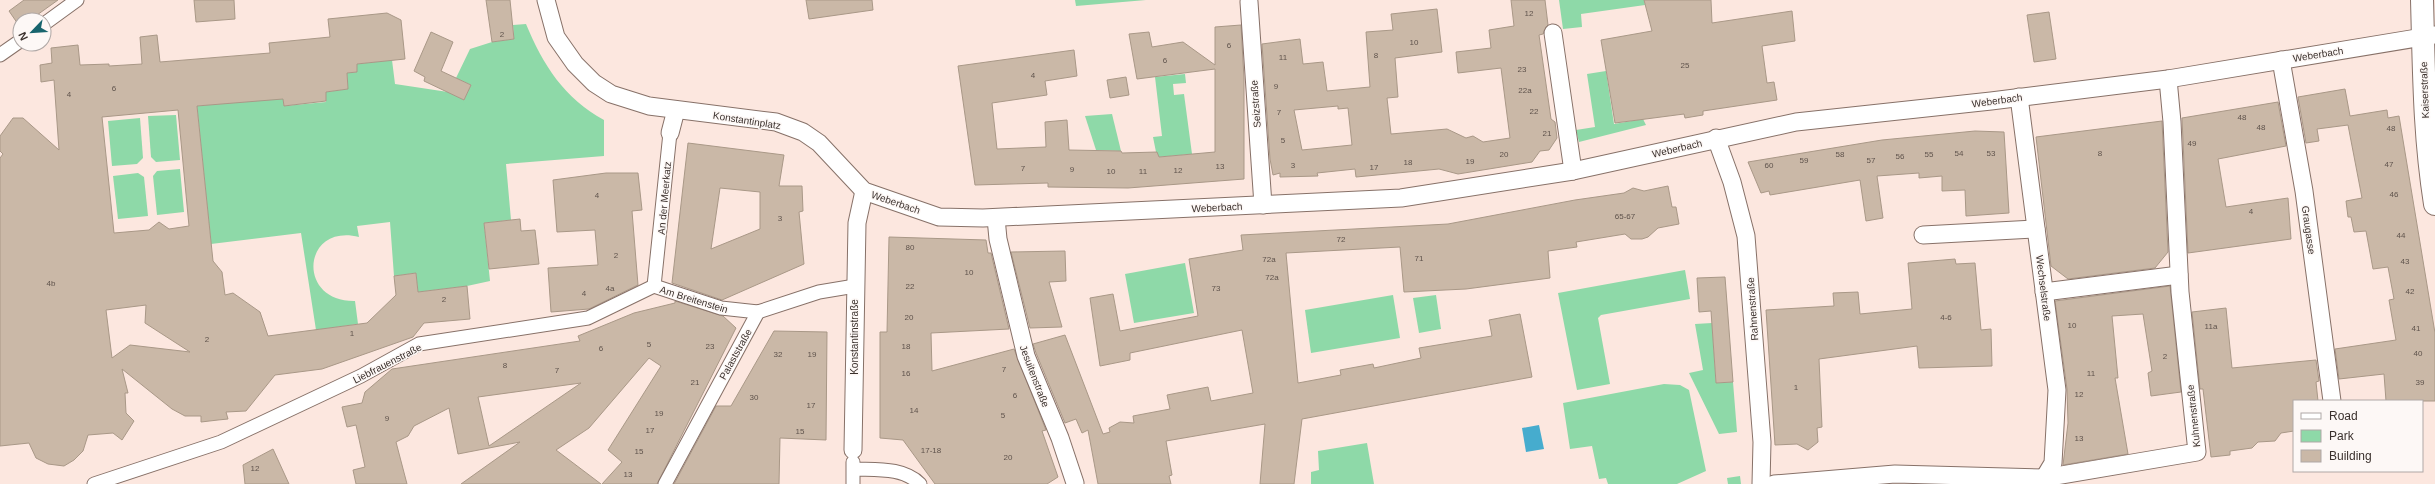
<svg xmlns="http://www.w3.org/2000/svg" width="2435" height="484" font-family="Helvetica,sans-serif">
  <rect width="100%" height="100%" fill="#fce7df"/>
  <g fill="#8ed9a8">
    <polygon points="1075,0 1146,0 1076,6"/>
    <polygon points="1559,0 1644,0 1645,5 1581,14 1582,27 1563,29"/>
    <path d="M526,24C543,65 564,98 604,120V156L506,164L511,220L484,223L490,281L467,286L418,292L416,273L394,276L390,222L357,226L359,237C302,223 296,302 355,301L358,324L316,330L301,233L211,244L197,106L283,97L284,106L326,102V92L348,89L347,73L357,72V64L392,60L395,84L448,92L464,100L471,85L456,78L470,49L492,42L514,39L513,25Z"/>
    <polygon points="1606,71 1614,124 1643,119 1646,125 1579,142 1576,130 1595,127 1587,74"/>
    <polygon points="1185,74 1186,83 1173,84 1174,95 1184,94 1192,154 1159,157 1156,152 1153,137 1162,136 1155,77"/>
    <polygon points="1112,114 1121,151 1096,150 1085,116"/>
    <polygon points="176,115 180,160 156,162 151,157 148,116"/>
    <polygon points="140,118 143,158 137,164 112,166 108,121"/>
    <polygon points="180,169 184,212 157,215 153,176 157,171"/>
    <polygon points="138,173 144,177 148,216 118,219 113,176"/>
    <polygon points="1185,263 1194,313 1134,323 1125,274"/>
    <polygon points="1685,270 1690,299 1601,315 1598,318 1610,384 1577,390 1558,293"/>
    <polygon points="1393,295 1400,338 1311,353 1305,310"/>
    <polygon points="1436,295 1441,329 1419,333 1413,298"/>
    <polygon points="1712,323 1716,383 1733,382 1737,432 1719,434 1689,373 1703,370 1695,324"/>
    <polygon points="1664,384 1680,385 1689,390 1706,471 1677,484 1608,484 1606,478 1599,479 1592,446 1570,449 1563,403"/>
    <polygon points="1367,443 1374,484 1311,484 1311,472 1319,470 1318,451"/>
    <polygon points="1740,476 1741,484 1728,484 1727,478"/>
  </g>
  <polygon fill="#46acce" points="1539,425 1544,449 1526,452 1522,428"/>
  <g fill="#cab8a7" stroke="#a99887" fill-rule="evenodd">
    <polygon points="24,0 58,0 30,20 20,20 20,27 9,11"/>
    <polygon points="194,0 234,0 235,19 196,22"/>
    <polygon points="486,0 510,0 514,39 492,42"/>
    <polygon points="806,0 872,0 873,10 809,19"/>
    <path d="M1511,0H1545L1548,25L1543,34L1539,35L1551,119L1555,122L1557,138L1549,150L1540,151L1532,162L1458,174L1439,169L1356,177L1355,169L1317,173L1318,176L1280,177V173L1273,175L1270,159L1262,44L1300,39L1303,64L1323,62L1327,91L1370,87L1366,32L1393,30L1391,14L1437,9L1442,52L1395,58L1398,97L1387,98L1391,134L1447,129L1466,138L1473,136L1483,142L1510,138L1501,68L1458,73L1456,52L1491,48L1489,30L1514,26ZM1338,106V109L1348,108L1352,145L1302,150L1294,110Z"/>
    <polygon points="1644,0 1711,0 1712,23 1792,11 1795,41 1762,46 1767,83 1774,82 1777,100 1703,111 1703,115 1685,118 1684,114 1615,123 1601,40 1652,31"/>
    <polygon points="2049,12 2056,59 2034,62 2027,15"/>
    <path d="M387,13L401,20L405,59L357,64V72L347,73L348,89L326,92V101L284,106L283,99L197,106L213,261L222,272L225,295L233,293L260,312L268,336L367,323L396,295L394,276L416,273L418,292L467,286L470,319L424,323L413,337L322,369L275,375L246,411L226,412L228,419L218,420L201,422V416H185L172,409L122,369L128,393H125L126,413L134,421L122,440L113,433L88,435L83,451L74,460L64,466L48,464L36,458L29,443L0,446V158L3,154L0,151V136L13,118H23L59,150L54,80L41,82L40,65L52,63L51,48L78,45L80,65L109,64V66L142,64L140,37L157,35L160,62L270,53L269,43L330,37L328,19ZM178,110L189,226L169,229L159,222L149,230L114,233L102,117ZM146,305L145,323L190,352L130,345L112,358L106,310Z"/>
    <polygon points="1241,25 1244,79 1244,179 1128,188 1048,187 1048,183 975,185 958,66 1074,50 1077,76 1045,81 1047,95 992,103 997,149 1046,147 1045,122 1067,120 1069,150 1121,151 1122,153 1157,152 1159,157 1215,152 1215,69 1137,79 1129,34 1149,32 1152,47 1183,42 1215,65 1215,27"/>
    <polygon points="431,32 453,42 441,71 471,85 464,100 424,81 425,77 414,71"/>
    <polygon points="1126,77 1129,95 1110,98 1107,80"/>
    <polygon points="2345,89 2350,116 2387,110 2388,118 2399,116 2435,333 2435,401 2386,401 2384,374 2339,379 2335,349 2396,340 2389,300 2394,299 2388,267 2373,269 2366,231 2354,232 2351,217 2348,217 2346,201 2362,198 2348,125 2317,129 2319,141 2306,143 2298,97"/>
    <polygon points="2278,102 2286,146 2218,159 2226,207 2288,198 2291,239 2188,253 2182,118"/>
    <polygon points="2162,121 2168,252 2155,268 2068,279 2051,266 2036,137"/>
    <polygon points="1975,131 2004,132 2009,213 1966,216 1965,190 1942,191 1942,176 1919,178 1919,173 1877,176 1883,218 1866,221 1860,180 1770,195 1769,191 1761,193 1748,162 1882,140"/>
    <path d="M688,143L784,155L779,186H802L803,211L799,212L804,264L722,300L672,283ZM720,188L760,192V229L711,249Z"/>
    <polygon points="606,173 638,173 642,210 632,211 638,285 589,309 551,312 548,268 598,265 595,230 557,232 553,180"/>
    <polygon points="1668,186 1672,207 1676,207 1679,224 1658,228 1648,237 1642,239 1631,239 1625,234 1576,242 1577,247 1548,251 1550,278 1466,289 1404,292 1400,247 1286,253 1298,383 1341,375 1340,370 1373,364 1374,368 1421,358 1419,348 1492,336 1489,320 1520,314 1532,377 1302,419 1294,484 1260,484 1265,424 1166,441 1172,475 1169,476 1171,484 1098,484 1088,430 1082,433 1076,419 1065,423 1036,353 1033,344 1065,335 1103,434 1110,432 1109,428 1120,422 1134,423 1133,416 1170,409 1167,395 1208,387 1211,401 1253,393 1242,330 1130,353 1130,360 1100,366 1090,298 1113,294 1120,331 1198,316 1189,259 1243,250 1241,235 1448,224 1575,200 1624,193 1633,188 1644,191"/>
    <polygon points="520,219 521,231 535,230 539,264 489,269 484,223"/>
    <polygon points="889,237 986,240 988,253 991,253 1009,329 931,333 932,371 1014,349 1046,430 1042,431 1058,477 1047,484 935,484 903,440 880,438 880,332 887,332"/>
    <polygon points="1065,251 1066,281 1049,282 1062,327 1030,328 1011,252"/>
    <polygon points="1955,259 1956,264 1975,263 1981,330 1991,329 1992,366 1919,368 1917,346 1819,359 1822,427 1817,428 1818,442 1808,450 1797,444 1775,445 1766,310 1834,306 1833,293 1858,292 1860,314 1912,309 1908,263"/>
    <polygon points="1725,277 1733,382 1716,383 1711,311 1699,312 1697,278"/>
    <polygon points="2170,286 2181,392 2151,396 2148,373 2152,371 2143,314 2112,316 2118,378 2115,378 2128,454 2063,465 2068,423 2067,389 2055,301"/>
    <path d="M675,301L723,316L736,328L657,484H602L622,462L608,450L661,366L649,358L589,428L556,450L601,484H461L520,442L458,454L449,408L414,426L408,436L396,442L407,484H356L353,470L365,467L356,425L347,427L342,407L362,403L365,392L392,369L580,341L578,336L634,313L675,303ZM581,383L489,446L478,397Z"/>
    <polygon points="2226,308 2232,368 2316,360 2319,381 2316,382 2318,401 2294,401 2294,431 2281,433 2275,441 2258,442 2252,448 2230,451 2230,455 2211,457 2203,389 2200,389 2192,312"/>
    <polygon points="774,331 827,332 826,440 780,438 779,484 674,484 716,406 731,406"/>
    <polygon points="273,449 289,484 245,484 243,465"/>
  </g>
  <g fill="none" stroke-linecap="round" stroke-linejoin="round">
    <g stroke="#877168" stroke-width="15">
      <g id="pedestrian">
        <polyline points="44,24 77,0"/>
        <polyline points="0,55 20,41"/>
        <polyline points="654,286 721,308 758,312 819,292 855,286"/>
        <polyline points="654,286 670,133"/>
        <polyline points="853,462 853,484"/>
        <path d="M854,469C876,470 903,467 920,484"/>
        <polyline points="94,484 221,442 361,376 419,344 588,318 654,286"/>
        <polyline points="665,484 758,312"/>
      </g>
    </g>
    <g stroke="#877168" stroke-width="19">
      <g id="minor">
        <polyline points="546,0 556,37 575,64 594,83 611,94 649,106 776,122 803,132 819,143 864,191 939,217 983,218 1401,198 1573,171 1796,122 1991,101 2168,79 2435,35"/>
        <polyline points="1249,2 1263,205"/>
        <polyline points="1553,33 1573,171"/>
        <polyline points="2281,60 2304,191 2332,401"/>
        <polyline points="2019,97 2057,390 2053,463 2044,478"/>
        <polyline points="670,133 676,110"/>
        <polyline points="1716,138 1732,182 1746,236 1762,442 1761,484"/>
        <polyline points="996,218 998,239 1026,356 1060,438 1075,483"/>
        <polyline points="1923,235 2036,229"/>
        <polyline points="2044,292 2179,275"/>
        <polyline points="853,450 857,223 864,191"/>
        <polyline points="1774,484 1895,474 2044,478 2197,452 2180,292 2172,122 2168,79"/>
      </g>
    </g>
    <g stroke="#877168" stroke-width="24">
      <path id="secondary" d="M2422,0C2424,70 2424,134 2435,204"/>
    </g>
    <use href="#pedestrian" stroke="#fff" stroke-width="13"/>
    <use href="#minor" stroke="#fff" stroke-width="17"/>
    <use href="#secondary" stroke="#fff" stroke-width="22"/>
  </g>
  <g text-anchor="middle" stroke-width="3" stroke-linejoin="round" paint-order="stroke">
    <g font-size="8" fill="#5f534c">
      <text x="1529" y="16">12</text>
      <text x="502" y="37">2</text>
      <text x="1414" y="45">10</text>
      <text x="1229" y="48">6</text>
      <text x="1376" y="58">8</text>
      <text x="1283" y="60">11</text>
      <text x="1165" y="63">6</text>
      <text x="1685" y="68">25</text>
      <text x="1522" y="72">23</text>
      <text x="1033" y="78">4</text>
      <text x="1276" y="89">9</text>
      <text x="114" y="91">6</text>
      <text x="1525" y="93">22a</text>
      <text x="69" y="97">4</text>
      <text x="1534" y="114">22</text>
      <text x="1279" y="115">7</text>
      <text x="2242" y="120">48</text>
      <text x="2261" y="130">48</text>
      <text x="2391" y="131">48</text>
      <text x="1547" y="136">21</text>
      <text x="1283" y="143">5</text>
      <text x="2192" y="146">49</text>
      <text x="1959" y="156">54</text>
      <text x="1991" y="156">53</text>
      <text x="2100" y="156">8</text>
      <text x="1504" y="157">20</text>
      <text x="1840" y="157">58</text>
      <text x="1929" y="157">55</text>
      <text x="1900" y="159">56</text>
      <text x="1804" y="163">59</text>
      <text x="1871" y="163">57</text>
      <text x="1470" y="164">19</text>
      <text x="1408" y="165">18</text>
      <text x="2389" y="167">47</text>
      <text x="1293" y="168">3</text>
      <text x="1769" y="168">60</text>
      <text x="1220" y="169">13</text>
      <text x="1374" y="170">17</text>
      <text x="1023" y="171">7</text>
      <text x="1072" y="172">9</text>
      <text x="1178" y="173">12</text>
      <text x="1111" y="174">10</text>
      <text x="1143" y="174">11</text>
      <text x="2394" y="197">46</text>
      <text x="597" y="198">4</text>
      <text x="2251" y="214">4</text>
      <text x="1625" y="219">65-67</text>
      <text x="780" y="221">3</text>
      <text x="2401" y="238">44</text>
      <text x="1341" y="242">72</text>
      <text x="910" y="250">80</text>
      <text x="616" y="258">2</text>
      <text x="1419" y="261">71</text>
      <text x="1269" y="262">72a</text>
      <text x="2405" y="264">43</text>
      <text x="969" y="275">10</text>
      <text x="1272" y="280">72a</text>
      <text x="51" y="286">4b</text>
      <text x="910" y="289">22</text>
      <text x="610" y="291">4a</text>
      <text x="1216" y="291">73</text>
      <text x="2410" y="294">42</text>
      <text x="584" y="296">4</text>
      <text x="444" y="302">2</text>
      <text x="909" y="320">20</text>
      <text x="1946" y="320">4-6</text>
      <text x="2072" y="328">10</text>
      <text x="2211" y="329">11a</text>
      <text x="2416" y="331">41</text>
      <text x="352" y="336">1</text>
      <text x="207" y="342">2</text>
      <text x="649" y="347">5</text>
      <text x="710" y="349">23</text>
      <text x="906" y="349">18</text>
      <text x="601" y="351">6</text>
      <text x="2418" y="356">40</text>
      <text x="778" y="357">32</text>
      <text x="812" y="357">19</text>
      <text x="2165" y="359">2</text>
      <text x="505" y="368">8</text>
      <text x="1004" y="372">7</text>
      <text x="557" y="373">7</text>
      <text x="906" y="376">16</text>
      <text x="2091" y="376">11</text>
      <text x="695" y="385">21</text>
      <text x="2420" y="385">39</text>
      <text x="1796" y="390">1</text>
      <text x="2079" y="397">12</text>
      <text x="1015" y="398">6</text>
      <text x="754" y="400">30</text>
      <text x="811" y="408">17</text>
      <text x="914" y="413">14</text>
      <text x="659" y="416">19</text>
      <text x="1003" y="418">5</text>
      <text x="387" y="421">9</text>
      <text x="650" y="433">17</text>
      <text x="800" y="434">15</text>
      <text x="2079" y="441">13</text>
      <text x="931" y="453">17-18</text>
      <text x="639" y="454">15</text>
      <text x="1008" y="460">20</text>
      <text x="255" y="471">12</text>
      <text x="628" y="477">13</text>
    </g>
    <g font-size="10" fill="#3b312d" stroke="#fdf8f6">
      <text transform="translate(2318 54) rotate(-9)" y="4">Weberbach</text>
      <text transform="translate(2424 90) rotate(-92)" y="4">Kaiserstraße</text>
      <text transform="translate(1997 100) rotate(-8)" y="4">Weberbach</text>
      <text transform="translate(1255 104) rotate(-94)" y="4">Seizstraße</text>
      <text transform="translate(747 120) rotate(9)" y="4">Konstantinplatz</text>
      <text transform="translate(1677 148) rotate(-13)" y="4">Weberbach</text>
      <text transform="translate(664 198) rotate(-85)" y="4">An der Meerkatz</text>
      <text transform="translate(896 202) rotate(19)" y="4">Weberbach</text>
      <text transform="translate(1217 207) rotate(-3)" y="4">Weberbach</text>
      <text transform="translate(2309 230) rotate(82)" y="4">Graugasse</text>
      <text transform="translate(2044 288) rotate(83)" y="4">Wechselstraße</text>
      <text transform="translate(694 299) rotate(17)" y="4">Am Breitenstein</text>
      <text transform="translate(1752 309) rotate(-94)" y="4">Rahnenstraße</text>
      <text transform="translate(854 337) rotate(-90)" y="4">Konstantinstraße</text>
      <text transform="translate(735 354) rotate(-61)" y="4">Palaststraße</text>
      <text transform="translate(387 363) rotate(-27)" y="4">Liebfrauenstraße</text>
      <text transform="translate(1035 376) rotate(69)" y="4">Jesuitenstraße</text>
      <text transform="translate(2193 416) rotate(-96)" y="4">Kuhnenstraße</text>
    </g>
  </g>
  <rect x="2293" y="400" width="130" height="72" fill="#fdf8f6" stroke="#afa8a6"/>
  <rect x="2301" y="413" width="20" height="6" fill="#ffffff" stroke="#afa8a6"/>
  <text x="2329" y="420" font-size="12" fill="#3b312d">Road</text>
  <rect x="2301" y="430" width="20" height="12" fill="#8ed9a8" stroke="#afa8a6"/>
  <text x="2329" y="440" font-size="12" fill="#3b312d">Park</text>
  <rect x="2301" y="450" width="20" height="12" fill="#cab8a7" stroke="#afa8a6"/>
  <text x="2329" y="460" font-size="12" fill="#3b312d">Building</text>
  <g transform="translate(32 32) rotate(245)"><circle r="19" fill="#fdf8f6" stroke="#afa8a6"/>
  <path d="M0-3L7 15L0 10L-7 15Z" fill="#18656e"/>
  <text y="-6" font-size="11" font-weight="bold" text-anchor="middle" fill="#3b312d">N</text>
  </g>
</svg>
